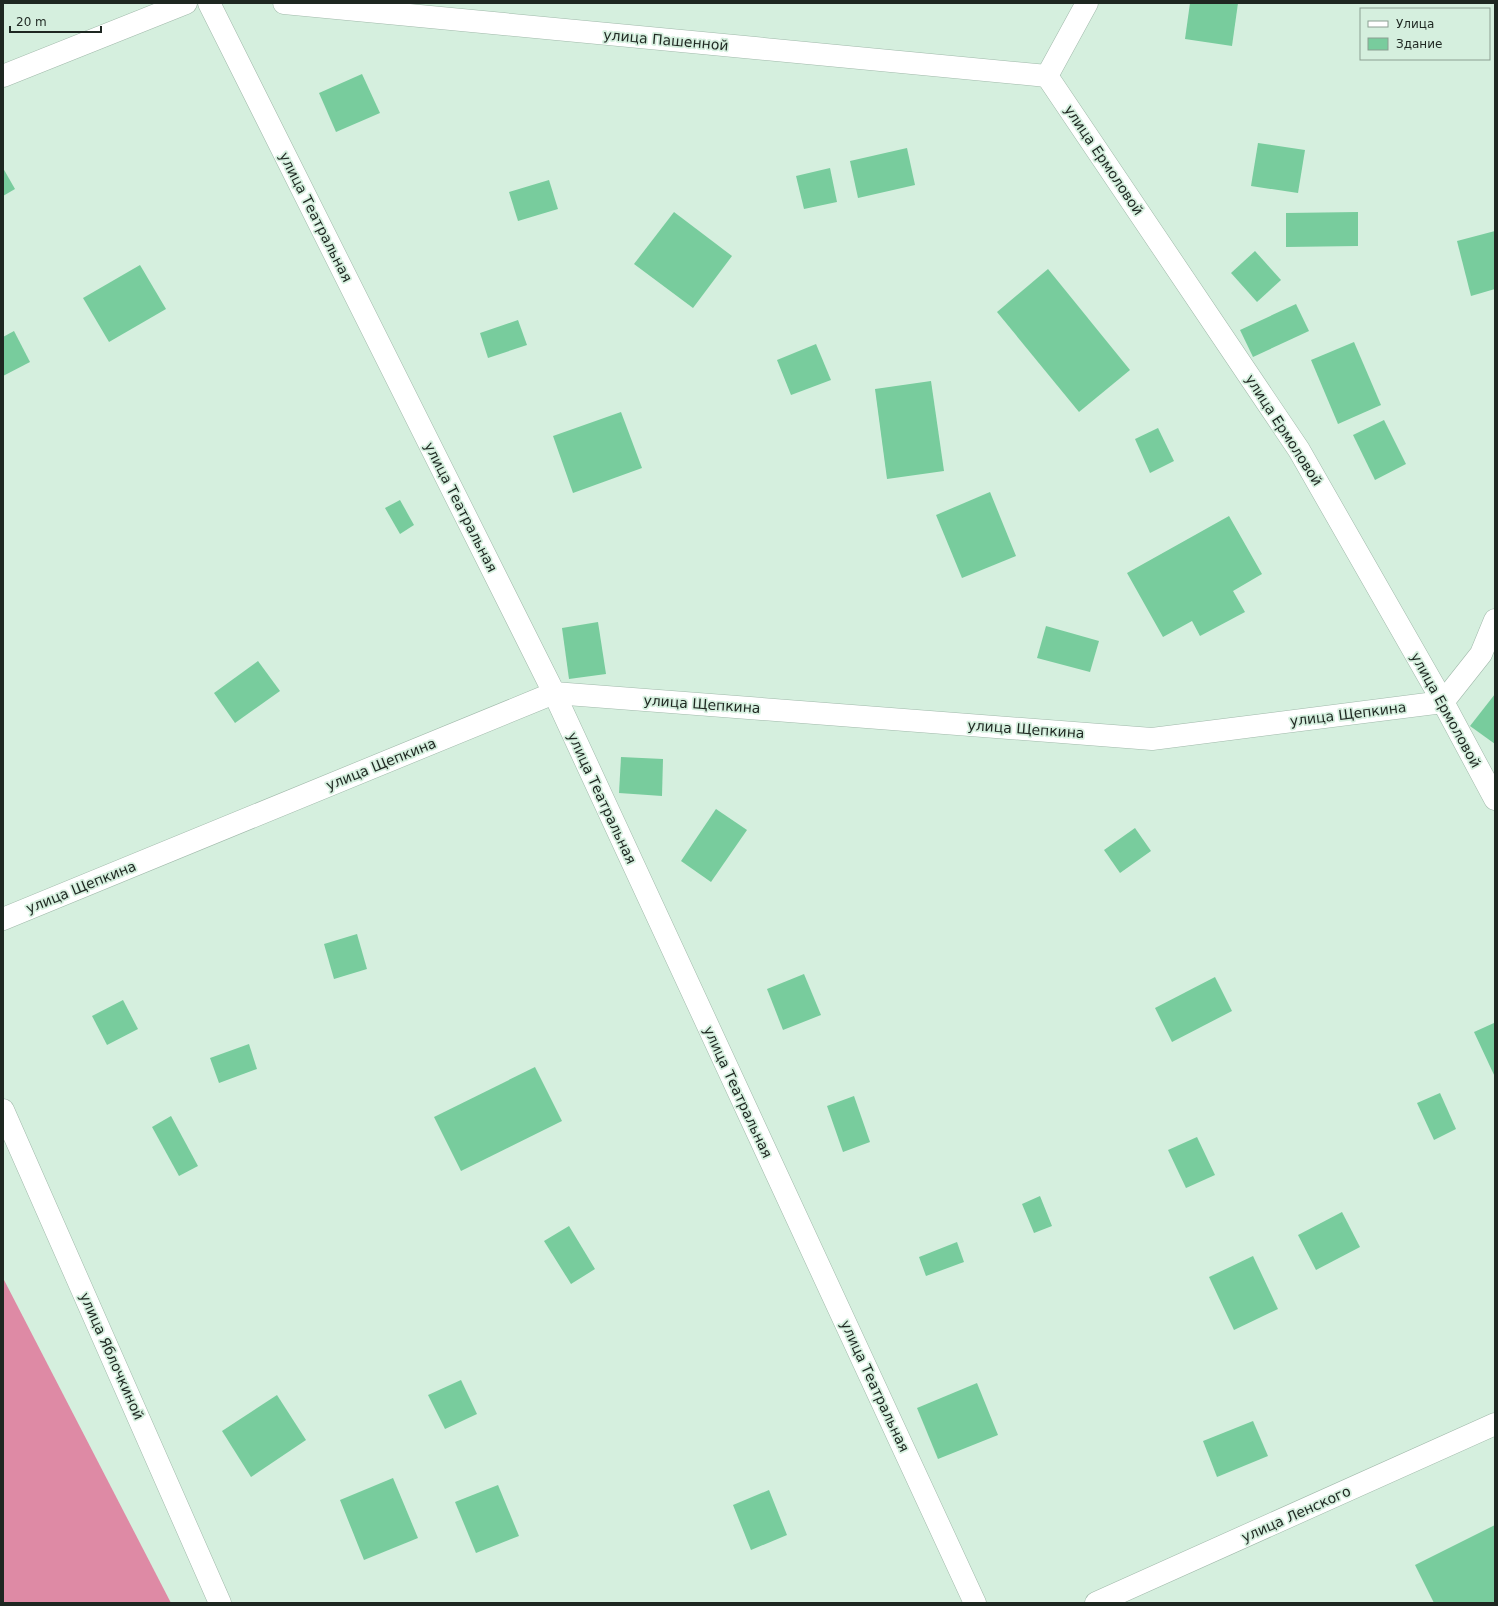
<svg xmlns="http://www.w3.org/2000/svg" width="1498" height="1606" font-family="'DejaVu Sans',sans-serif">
  <rect width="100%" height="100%" fill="#d5efde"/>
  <polygon fill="#de8aa5" points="3,1278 171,1603 3,1603"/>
  <g fill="#78cc9d">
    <polygon points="1190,3 1238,3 1232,46 1185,39"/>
    <polygon points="362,74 380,113 336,132 319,93"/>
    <polygon points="1258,143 1305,150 1298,193 1251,186"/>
    <polygon points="907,148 915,185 858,198 850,161"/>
    <polygon points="3,168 15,189 3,196"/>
    <polygon points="830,168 837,202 804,209 796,176"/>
    <polygon points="549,180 558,209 518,221 509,192"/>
    <polygon points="674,212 732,256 693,308 634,264"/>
    <polygon points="1358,212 1358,246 1286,247 1286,213"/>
    <polygon points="1495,231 1495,289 1471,296 1457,241"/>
    <polygon points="1255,251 1281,280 1257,302 1231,273"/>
    <polygon points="140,265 166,309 109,342 83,298"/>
    <polygon points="1048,269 1130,370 1079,412 997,312"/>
    <polygon points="1296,304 1309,331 1253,357 1240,330"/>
    <polygon points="518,320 527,345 488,358 480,333"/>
    <polygon points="14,331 30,362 3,376 3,337"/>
    <polygon points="1354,342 1381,405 1338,424 1311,360"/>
    <polygon points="816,344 831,380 791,395 777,360"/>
    <polygon points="931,381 944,471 887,479 875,389"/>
    <polygon points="621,412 642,468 573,493 553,436"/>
    <polygon points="1384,420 1406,464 1375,480 1353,435"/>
    <polygon points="1158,428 1174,461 1150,473 1135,439"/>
    <polygon points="990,492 1016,556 962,578 936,515"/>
    <polygon points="400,500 414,525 400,534 385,508"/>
    <polygon points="1229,516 1262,574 1233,591 1245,612 1200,636 1192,621 1163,637 1127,573"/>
    <polygon points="598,622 606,674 569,679 562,628"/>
    <polygon points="1046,626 1099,641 1090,672 1037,658"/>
    <polygon points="258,661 280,691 235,723 214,693"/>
    <polygon points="1495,694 1495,744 1470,726"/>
    <polygon points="621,757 663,759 662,796 619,793"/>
    <polygon points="716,809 747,830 711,882 681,861"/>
    <polygon points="1135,828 1151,851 1120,873 1104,850"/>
    <polygon points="357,934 367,969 334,979 324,944"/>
    <polygon points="804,974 821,1015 783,1030 767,989"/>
    <polygon points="1215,977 1232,1011 1172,1042 1155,1008"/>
    <polygon points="123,1000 138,1029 107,1045 92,1016"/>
    <polygon points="1494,1023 1495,1024 1495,1077 1474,1032"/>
    <polygon points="249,1044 257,1069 219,1083 210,1058"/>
    <polygon points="535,1067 562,1121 461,1171 434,1117"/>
    <polygon points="1440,1093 1456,1129 1434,1140 1417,1103"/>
    <polygon points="854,1096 870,1142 843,1152 827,1106"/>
    <polygon points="171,1116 198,1166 179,1176 152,1127"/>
    <polygon points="1197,1137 1215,1175 1186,1188 1168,1150"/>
    <polygon points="1040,1196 1052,1226 1034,1233 1022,1204"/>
    <polygon points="1342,1212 1360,1247 1316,1270 1298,1235"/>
    <polygon points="569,1226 595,1269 571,1284 544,1241"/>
    <polygon points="957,1242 964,1262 926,1276 919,1257"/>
    <polygon points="1253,1256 1278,1309 1234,1330 1209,1277"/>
    <polygon points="461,1380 477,1414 445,1429 428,1395"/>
    <polygon points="977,1383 998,1435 938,1459 917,1408"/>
    <polygon points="277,1395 306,1440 251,1477 222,1431"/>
    <polygon points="1253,1421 1268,1456 1217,1477 1203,1441"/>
    <polygon points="393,1478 418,1538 364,1560 340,1500"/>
    <polygon points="498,1485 519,1536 476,1553 455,1502"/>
    <polygon points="769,1490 787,1535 751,1550 733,1505"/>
    <polygon points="1495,1525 1495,1603 1434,1603 1415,1565"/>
  </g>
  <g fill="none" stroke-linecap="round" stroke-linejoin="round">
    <g stroke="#a0b9aa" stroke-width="23">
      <g id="street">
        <polyline points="209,3 554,693 975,1603"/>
        <polyline points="284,3 1047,76"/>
        <polyline points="3,76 186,3"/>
        <polyline points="1047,76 1299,450 1443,702 1495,799"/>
        <polyline points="1047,76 1087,3"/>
        <polyline points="1443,702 1481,654 1495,620"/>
        <polyline points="3,919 554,693 1152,739 1443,702"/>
        <polyline points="3,1110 220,1603"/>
        <polyline points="1096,1603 1495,1424"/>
      </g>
    </g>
    <use href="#street" stroke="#fff" stroke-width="22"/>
  </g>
  <g text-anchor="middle" stroke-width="3.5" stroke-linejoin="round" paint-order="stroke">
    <g font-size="14" fill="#1e2721" stroke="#d5efde">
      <text transform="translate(666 40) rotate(5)" y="5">улица Пашенной</text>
      <text transform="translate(1104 160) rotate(56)" y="5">улица Ермоловой</text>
      <text transform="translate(316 217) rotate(63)" y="5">улица Театральная</text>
      <text transform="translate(1284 430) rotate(57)" y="5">улица Ермоловой</text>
      <text transform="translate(461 507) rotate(63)" y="5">улица Театральная</text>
      <text transform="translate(702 704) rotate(4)" y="5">улица Щепкина</text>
      <text transform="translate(1446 710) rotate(61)" y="5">улица Ермоловой</text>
      <text transform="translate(1348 714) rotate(-7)" y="5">улица Щепкина</text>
      <text transform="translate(1026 729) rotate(4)" y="5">улица Щепкина</text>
      <text transform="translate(381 764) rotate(-22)" y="5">улица Щепкина</text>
      <text transform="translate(602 798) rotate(65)" y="5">улица Театральная</text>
      <text transform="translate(81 887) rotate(-22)" y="5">улица Щепкина</text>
      <text transform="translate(738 1092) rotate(65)" y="5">улица Театральная</text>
      <text transform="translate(112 1356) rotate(66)" y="5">улица Яблочкиной</text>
      <text transform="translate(875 1386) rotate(65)" y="5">улица Театральная</text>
      <text transform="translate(1296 1514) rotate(-24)" y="5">улица Ленского</text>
    </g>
  </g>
  <rect width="1498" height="1606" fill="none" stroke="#1e2721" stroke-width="8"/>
  <rect x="1360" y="8" width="130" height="52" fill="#d5efde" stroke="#8c9f92"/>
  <rect x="1368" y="21" width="20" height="6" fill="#ffffff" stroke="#8c9f92"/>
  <text x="1396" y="28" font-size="12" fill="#1e2721">Улица</text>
  <rect x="1368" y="38" width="20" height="12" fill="#78cc9d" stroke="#8c9f92"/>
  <text x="1396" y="48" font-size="12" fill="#1e2721">Здание</text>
  <path d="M10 26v6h91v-6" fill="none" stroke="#1e2721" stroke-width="2"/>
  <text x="16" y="26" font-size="12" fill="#1e2721" stroke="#d5efde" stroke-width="3" paint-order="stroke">20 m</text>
</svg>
